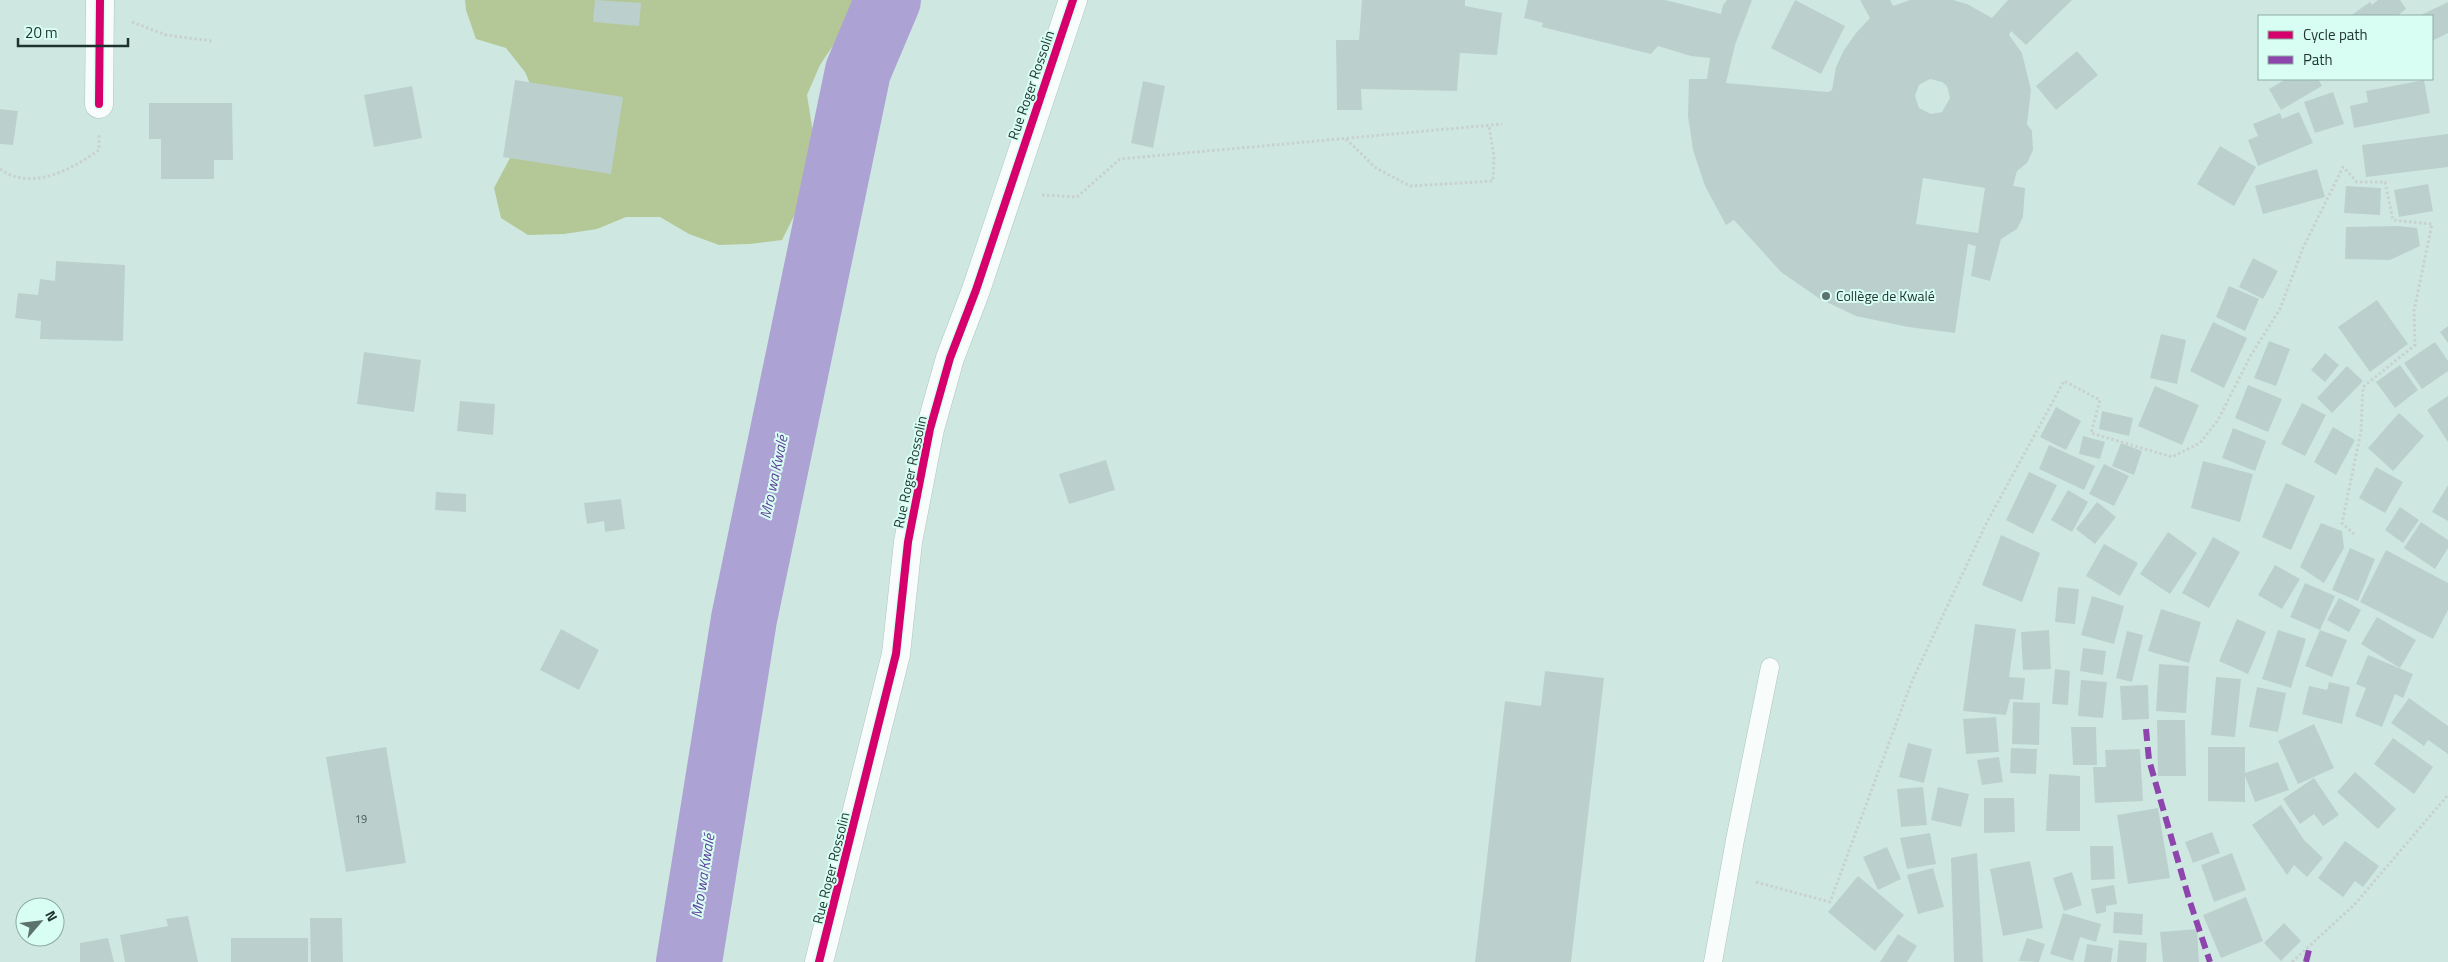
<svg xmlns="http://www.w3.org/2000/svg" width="2448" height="962" font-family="'Titillium Web',sans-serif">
  <rect width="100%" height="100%" fill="#cee8e1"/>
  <polygon fill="#b4c897" points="465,0 857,0 840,35 820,65 807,95 814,139 815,174 782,240 750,244 719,245 689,234 660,217 626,217 597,229 564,234 528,235 501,218 494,188 525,130 537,100 525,72 506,48 476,39 466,10"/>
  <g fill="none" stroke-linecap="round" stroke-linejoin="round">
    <polyline stroke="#aca3d4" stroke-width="66" points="689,962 744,619 858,71 888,0"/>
  </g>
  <g fill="#bbd0cd" fill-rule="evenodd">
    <polygon points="595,0 641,3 639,26 593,22"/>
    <polygon points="1362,0 1465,0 1465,6 1502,13 1497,55 1460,53 1457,91 1361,89 1362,110 1337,110 1336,40 1359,40"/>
    <path d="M1528,0H1665L1721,14L1723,5L1727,0H1752L1735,45L1726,83L1828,92L1832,90L1836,67L1844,50L1856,33L1870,18L1860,0H1890L1893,6L1910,0H1953L1967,4L1992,18L2008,0H2072L2026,45L2011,31L2009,35L2022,53L2031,90L2027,124L2032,131L2033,150L2027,163L2017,171L2013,186L2025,188L2023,217L2017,229L2001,239L1990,281L1971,276L1976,246L1968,244L1955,333L1908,327L1856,316L1820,299L1781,272L1734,220L1726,225L1705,186L1693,150L1688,116L1689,79H1707L1710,58L1691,56L1658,46L1651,54L1542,27L1543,23L1524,18ZM1930,79L1942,82L1947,86L1950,98L1942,112L1931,114L1919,108L1915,96L1919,85ZM1923,178L1985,188L1978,233L1916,224Z"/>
    <polygon points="1795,0 1845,26 1821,74 1771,48"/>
    <polygon points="2378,0 2400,0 2406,9 2397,16 2350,16 2370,2 2372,5"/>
    <polygon points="2448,2 2448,33 2432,41 2432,16 2419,16"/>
    <polygon points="2077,51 2098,75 2056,110 2036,86"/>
    <polygon points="2286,79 2318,79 2322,86 2281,110 2269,89"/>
    <polygon points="515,80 623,97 611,174 503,157"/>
    <polygon points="2424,80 2430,113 2354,128 2350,106 2368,102 2366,91"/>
    <polygon points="1143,81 1165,86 1153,148 1131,143"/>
    <polygon points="412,86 422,138 374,147 364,95"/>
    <polygon points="2333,92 2344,124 2315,133 2304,102"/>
    <polygon points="149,103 232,103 233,160 214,160 214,179 161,179 161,139 149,139"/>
    <polygon points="0,109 18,111 13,145 0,144"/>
    <polygon points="2299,112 2313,143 2258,166 2248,140 2258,136 2253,124 2280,113 2282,119"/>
    <polygon points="2448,134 2448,167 2366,177 2362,145"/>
    <polygon points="2220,146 2256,167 2234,206 2197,184"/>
    <polygon points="2317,169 2325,197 2263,214 2255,186"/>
    <polygon points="2428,184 2433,211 2399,217 2394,190"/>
    <polygon points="2346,186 2381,188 2380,215 2344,213"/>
    <polygon points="2398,226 2417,228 2420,246 2390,260 2345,259 2346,227"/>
    <polygon points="2253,258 2278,271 2263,299 2239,287"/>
    <polygon points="56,261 125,265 123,341 40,339 41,321 15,318 18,293 38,295 40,279 55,281"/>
    <polygon points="2229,286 2259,299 2245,331 2216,317"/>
    <polygon points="2377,300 2408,344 2370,372 2338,327"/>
    <polygon points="2213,322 2247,338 2224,388 2190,371"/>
    <polygon points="2448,326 2448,343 2440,332"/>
    <polygon points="2161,334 2186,340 2177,384 2150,378"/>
    <polygon points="2269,341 2290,349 2276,386 2254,378"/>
    <polygon points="2435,342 2448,361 2448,371 2422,389 2404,363"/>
    <polygon points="364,352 421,360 414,412 357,404"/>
    <polygon points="2325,353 2339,365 2325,382 2311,370"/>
    <polygon points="2400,365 2418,390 2395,408 2376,382"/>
    <polygon points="2347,366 2363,381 2332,413 2317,398"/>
    <polygon points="2248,385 2282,399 2268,432 2235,418"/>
    <polygon points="2155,386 2199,405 2182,445 2138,426"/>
    <polygon points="2448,396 2448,442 2427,410"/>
    <polygon points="460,401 495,404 493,435 457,431"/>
    <polygon points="2302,403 2326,415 2305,456 2281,444"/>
    <polygon points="2056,407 2081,421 2066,450 2040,437"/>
    <polygon points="2102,411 2133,418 2129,436 2099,429"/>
    <polygon points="2399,413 2424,436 2393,471 2368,448"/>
    <polygon points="2333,427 2355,440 2336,475 2314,462"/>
    <polygon points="2233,428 2266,441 2255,471 2222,458"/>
    <polygon points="2083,436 2105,442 2100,459 2079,454"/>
    <polygon points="2121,443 2142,451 2134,475 2112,466"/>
    <polygon points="2049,445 2095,466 2084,490 2039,469"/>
    <polygon points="1106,460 1115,490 1069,504 1059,474"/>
    <polygon points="2203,461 2253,474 2240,522 2191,508"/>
    <polygon points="2104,464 2129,476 2114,506 2089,494"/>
    <polygon points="2376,467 2403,482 2385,513 2359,498"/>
    <polygon points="2029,472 2057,485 2033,534 2006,520"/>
    <polygon points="2286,483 2315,496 2291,550 2262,537"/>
    <polygon points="2448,485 2448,521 2432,512"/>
    <polygon points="2068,490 2088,502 2072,532 2051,520"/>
    <polygon points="436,492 466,494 466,512 435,510"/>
    <polygon points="621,499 625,529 605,532 604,521 587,524 584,503"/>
    <polygon points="2097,502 2116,517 2095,544 2076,529"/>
    <polygon points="2400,507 2419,520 2403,543 2385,530"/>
    <polygon points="2421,522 2448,540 2448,548 2435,569 2404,548"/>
    <polygon points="2321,523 2342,531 2344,548 2324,583 2300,567"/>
    <polygon points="2168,532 2197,553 2170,594 2140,574"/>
    <polygon points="2001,535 2040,553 2022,602 1982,585"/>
    <polygon points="2213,537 2240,552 2209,608 2182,593"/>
    <polygon points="2104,544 2138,563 2120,596 2086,576"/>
    <polygon points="2350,548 2375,559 2358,601 2332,590"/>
    <polygon points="2386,550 2448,583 2448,610 2433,639 2360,602"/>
    <polygon points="2275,565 2300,579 2282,609 2258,595"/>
    <polygon points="2305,583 2335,596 2320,630 2290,617"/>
    <polygon points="2058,587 2079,589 2075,624 2055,622"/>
    <polygon points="2092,596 2124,606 2114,644 2081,635"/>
    <polygon points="2339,598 2361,610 2349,632 2327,620"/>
    <polygon points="2161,609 2201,622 2189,663 2148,651"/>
    <polygon points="2377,617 2416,640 2400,668 2361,644"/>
    <polygon points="2237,619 2266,632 2248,674 2219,661"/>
    <polygon points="1975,624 2016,629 2009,677 2025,678 2023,700 2010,699 2006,715 1963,711"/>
    <polygon points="561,629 599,650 579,690 540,670"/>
    <polygon points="2049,630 2051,669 2023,670 2021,632"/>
    <polygon points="2278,630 2306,639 2291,688 2262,679"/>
    <polygon points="2320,630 2347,640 2332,677 2305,666"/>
    <polygon points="2127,631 2143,635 2132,682 2116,678"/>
    <polygon points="2083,648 2106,651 2103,675 2080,671"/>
    <polygon points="2368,655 2413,674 2403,698 2395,694 2382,727 2355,716 2366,688 2356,684"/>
    <polygon points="2159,664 2189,666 2186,713 2156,711"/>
    <polygon points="2055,669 2070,671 2068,705 2052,704"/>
    <polygon points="1545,671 1604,678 1571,962 1475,962 1505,701 1541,706"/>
    <polygon points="2216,677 2241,679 2235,737 2211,735"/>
    <polygon points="2081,680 2107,682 2103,718 2078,716"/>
    <polygon points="2329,682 2350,687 2342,724 2302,714 2309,686 2327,690"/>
    <polygon points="2148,685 2149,719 2122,720 2120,686"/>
    <polygon points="2257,687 2286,693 2278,732 2249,727"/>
    <polygon points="2409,698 2448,726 2448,754 2428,740 2424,746 2391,723"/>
    <polygon points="2013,702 2040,703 2039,745 2012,744"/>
    <polygon points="1996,717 1999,752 1966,754 1963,719"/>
    <polygon points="2157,720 2185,720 2186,776 2158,776"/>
    <polygon points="2314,724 2334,768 2298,784 2278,741"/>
    <polygon points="2071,727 2096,727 2097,765 2073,765"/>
    <polygon points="2393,738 2433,767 2414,794 2374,764"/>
    <polygon points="1908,743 1932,749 1924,783 1899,777"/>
    <polygon points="386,747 406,863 346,872 326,757"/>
    <polygon points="2208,747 2245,747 2245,773 2278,762 2289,790 2255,802 2245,776 2245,802 2208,801"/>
    <polygon points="2011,748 2037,749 2036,774 2010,773"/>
    <polygon points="2140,749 2143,801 2095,803 2093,767 2106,767 2105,750"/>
    <polygon points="1999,757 2003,782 1982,785 1977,760"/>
    <polygon points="2355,772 2396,809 2378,829 2337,792"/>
    <polygon points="2049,774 2080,776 2080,831 2046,831"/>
    <polygon points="2314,778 2339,815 2323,826 2314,814 2300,824 2283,799"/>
    <polygon points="1923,787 1927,825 1901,827 1897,789"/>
    <polygon points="1938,787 1969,794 1961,827 1931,820"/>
    <polygon points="1984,798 2014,798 2015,832 1984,833"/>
    <polygon points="2281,805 2304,840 2323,858 2307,877 2294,865 2287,875 2252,825"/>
    <polygon points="2158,808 2170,878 2128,884 2117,815"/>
    <polygon points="2212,832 2220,853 2193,863 2185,842"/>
    <polygon points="1930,833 1936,864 1907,869 1900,838"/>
    <polygon points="2345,841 2379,866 2363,887 2355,881 2343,897 2318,878"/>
    <polygon points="2090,846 2113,846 2115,879 2091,880"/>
    <polygon points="1887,847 1901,879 1878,890 1863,857"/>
    <polygon points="1977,853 1983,962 1954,962 1951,858"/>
    <polygon points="2232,853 2246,890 2214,902 2201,865"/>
    <polygon points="2030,861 2043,928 2003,936 1990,869"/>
    <polygon points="1933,868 1944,907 1918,914 1907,875"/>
    <polygon points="2072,872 2082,905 2064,911 2053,878"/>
    <polygon points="1858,876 1904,915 1875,951 1828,912"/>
    <polygon points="2114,885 2117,904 2106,906 2106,912 2096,914 2091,889"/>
    <polygon points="2246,897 2263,941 2221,958 2203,915"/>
    <polygon points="2114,912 2143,914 2142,935 2113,933"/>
    <polygon points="2063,913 2101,924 2096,942 2080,937 2073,961 2050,954"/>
    <polygon points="188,916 198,962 125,962 120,935 168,926 166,919"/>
    <polygon points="310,918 342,918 343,962 311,962"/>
    <polygon points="2284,923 2301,941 2281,961 2264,943"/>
    <polygon points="2197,929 2199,962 2163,962 2160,932"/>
    <polygon points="1898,934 1917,946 1907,962 1880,962"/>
    <polygon points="108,938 114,962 80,962 80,943"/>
    <rect x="231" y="938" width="77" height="24"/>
    <polygon points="2027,938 2045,944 2039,962 2019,961"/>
    <polygon points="2119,940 2147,943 2146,962 2117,962"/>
    <polygon points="2087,944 2113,948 2111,962 2084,962"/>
  </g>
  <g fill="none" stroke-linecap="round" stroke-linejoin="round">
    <g stroke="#afc4bf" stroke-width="19">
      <polyline id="lane" points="1713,962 1735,840 1770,667"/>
    </g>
    <g stroke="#afc4bf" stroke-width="29">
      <g id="street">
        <polyline points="99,104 100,0"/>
        <polyline points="819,962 896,654 908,542 930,429 950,358 976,290 1073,0"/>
      </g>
    </g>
    <g stroke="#c9d1ce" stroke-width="3" stroke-dasharray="2.5 2.5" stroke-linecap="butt">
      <polyline points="132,22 166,35 212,41"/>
      <polyline points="1346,139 1376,168 1410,186 1493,181 1494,156 1489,126"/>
      <path d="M0,169C32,192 72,169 99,150V135"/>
      <polyline points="1042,195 1077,197 1120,159 1502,124"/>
      <polyline points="1756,882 1830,902 1912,681 1987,522 2064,381 2100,400 2091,433 2172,457 2200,443 2218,420 2251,355 2280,309 2303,248 2343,167 2357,182 2385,182 2393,220 2432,224 2414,311 2415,345 2363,387 2361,431 2342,523 2354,534"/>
      <polyline points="2292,962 2354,905 2448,795"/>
    </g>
    <use href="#lane" stroke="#f8fcfa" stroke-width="18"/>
    <use href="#street" stroke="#f8fcfa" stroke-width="28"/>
    <g stroke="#8e44ad" stroke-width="6" stroke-dasharray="12 6" stroke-linecap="butt">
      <polyline points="2146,729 2149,760 2189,899 2210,962"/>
      <polyline points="2306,962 2310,946"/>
    </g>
    <g stroke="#d8fef4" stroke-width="11">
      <g id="cycleway">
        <polyline points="99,104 100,0"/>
        <polyline points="819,962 896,654 908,542 930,429 950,358 976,290 1073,0"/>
      </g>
    </g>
    <use href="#cycleway" stroke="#d6006c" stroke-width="8"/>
  </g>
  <circle fill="#5c726c" stroke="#d8fef4" stroke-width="2" cx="1826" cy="296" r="5"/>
  <g text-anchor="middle" stroke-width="4" stroke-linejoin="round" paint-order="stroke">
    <g font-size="11" fill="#475a56">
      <text x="361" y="823">19</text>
    </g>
    <g font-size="14" fill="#1f322d" stroke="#d8fef4">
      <text transform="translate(1031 85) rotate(-71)" y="5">Rue Roger Rossolin</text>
      <text transform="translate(910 472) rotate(-78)" y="5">Rue Roger Rossolin</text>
      <text transform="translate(831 868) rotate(-76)" y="5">Rue Roger Rossolin</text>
    </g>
    <g font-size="14" fill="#1f322d" stroke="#d8fef4" text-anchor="start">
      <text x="1836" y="301">Collège de Kwalé</text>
    </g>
    <g font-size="15" font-style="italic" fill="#614098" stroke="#d8fef4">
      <text transform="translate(774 477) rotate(-78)" y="5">Mro wa Kwalé</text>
      <text transform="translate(703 876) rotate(-81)" y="5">Mro wa Kwalé</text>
    </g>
  </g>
  <rect x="2258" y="15" width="175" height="65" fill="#d8fef4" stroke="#8eaca4"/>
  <rect x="2268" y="31" width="25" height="8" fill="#d6006c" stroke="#8eaca4"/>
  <text x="2303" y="40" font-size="15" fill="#1f322d">Cycle path</text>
  <rect x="2268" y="56" width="25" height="8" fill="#8e44ad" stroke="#8eaca4"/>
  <text x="2303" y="65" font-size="15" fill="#1f322d">Path</text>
  <g transform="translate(40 922) rotate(62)"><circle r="24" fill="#d8fef4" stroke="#8eaca4"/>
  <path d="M0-4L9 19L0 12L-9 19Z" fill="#5c726c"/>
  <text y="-8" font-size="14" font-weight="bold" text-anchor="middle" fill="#1f322d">N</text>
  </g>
  <path d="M18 38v8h110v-8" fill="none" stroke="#1f322d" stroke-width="2.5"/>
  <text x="25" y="38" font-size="15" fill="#1f322d" stroke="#d8fef4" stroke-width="4" paint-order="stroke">20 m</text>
</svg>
